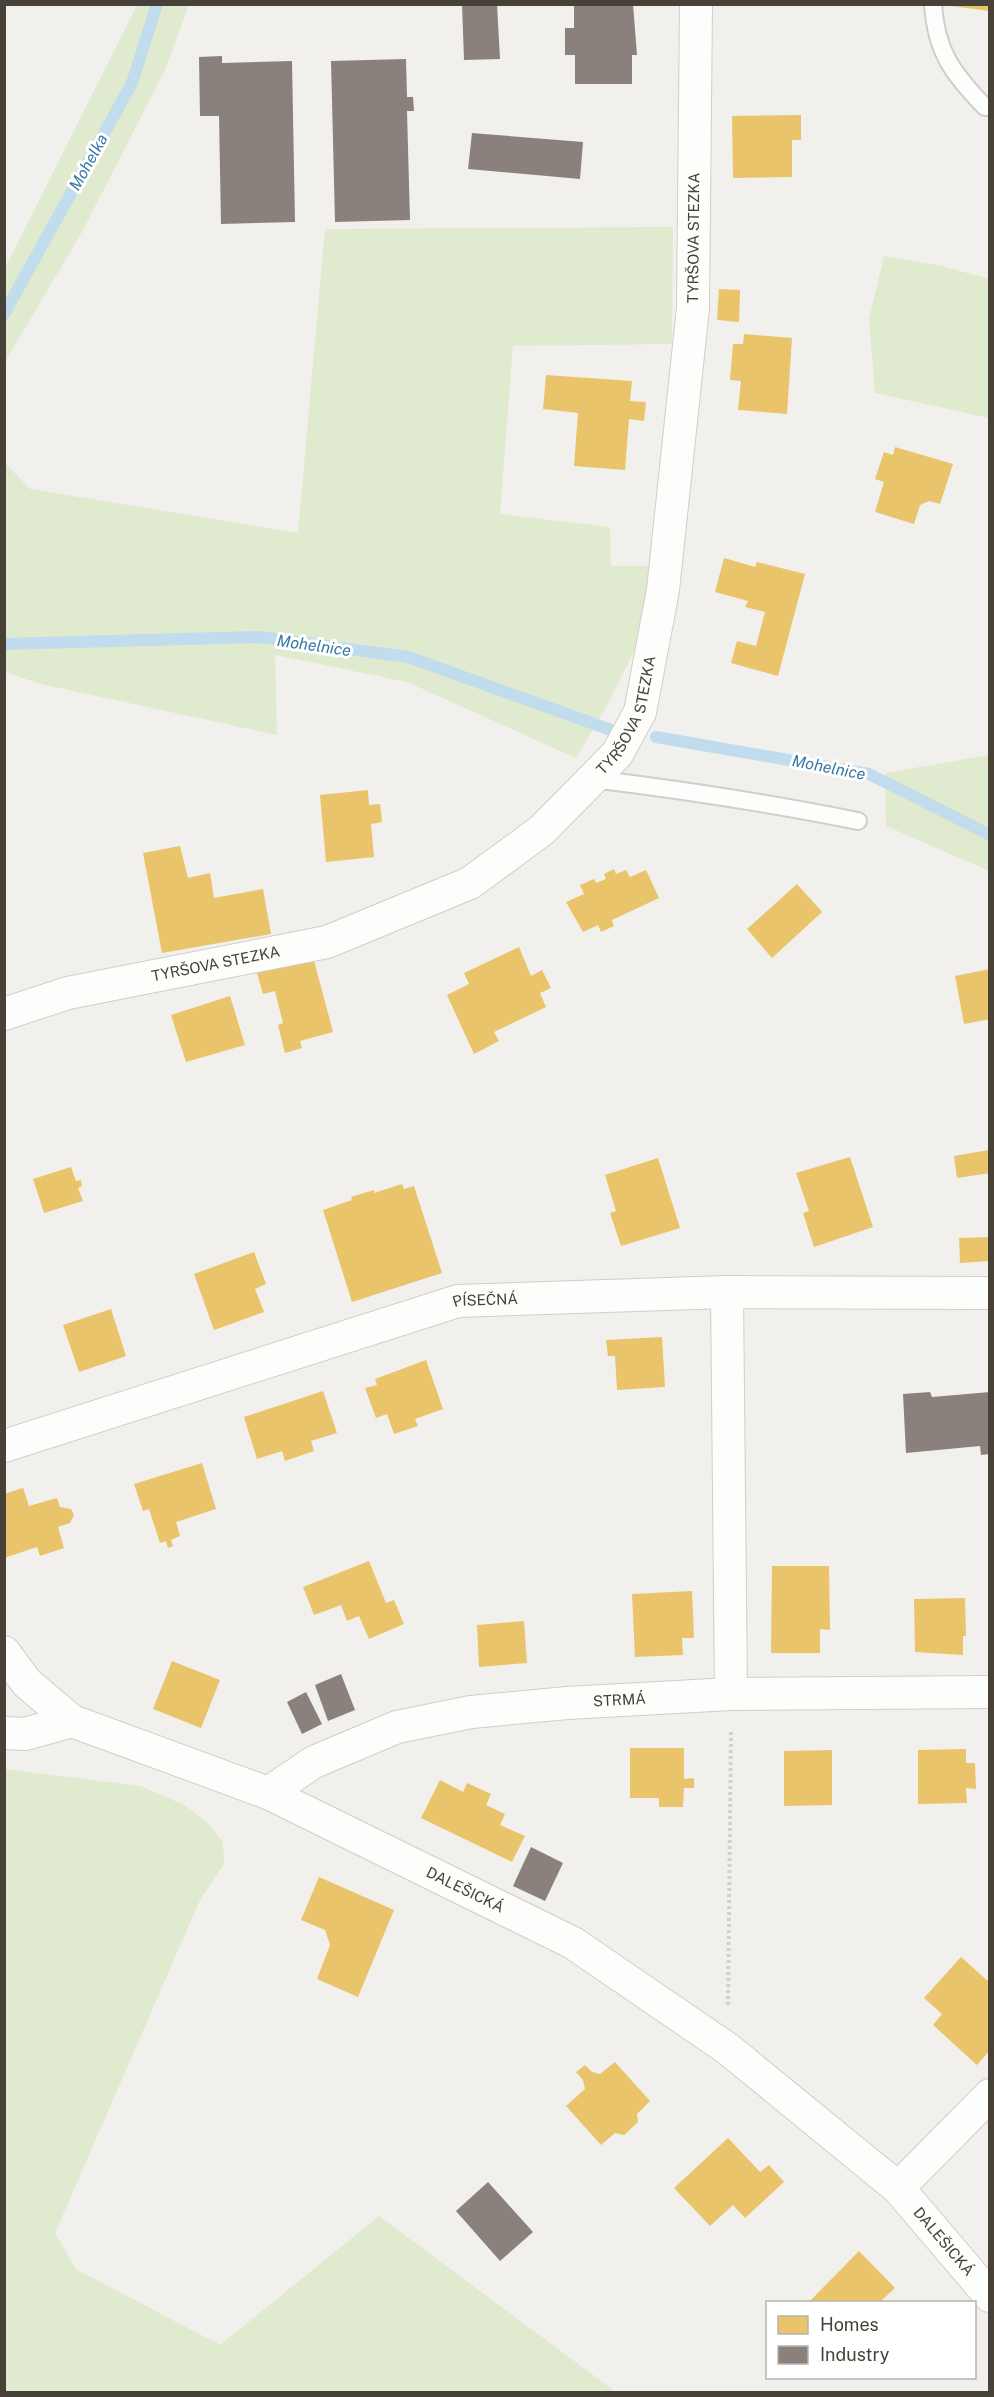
<svg xmlns="http://www.w3.org/2000/svg" width="994" height="2397" font-family="'Public Sans',sans-serif">
  <rect width="100%" height="100%" fill="#f2f0ec"/>
  <g fill="#e0eace">
    <polygon points="137,5 189,5 165,70 83,230 5,362 5,268"/>
    <polygon points="673,227 672,344 513,346 500,514 610,527 611,566 653,566 639,641 609,702 576,758 407,682 275,655 277,735 41,684 5,672 4,462 30,489 298,533 325,229"/>
    <polygon points="884,256 942,266 989,279 989,418 875,393 869,319"/>
    <polygon points="989,755 989,871 886,826 885,773"/>
    <polygon points="4,1769 141,1786 184,1805 206,1821 223,1842 224,1864 200,1900 55,2233 76,2269 220,2345 379,2216 616,2392 5,2392"/>
  </g>
  <g fill="#e9c46a">
    <polygon points="952,4 990,4 990,11 951,6"/>
    <polygon points="801,115 801,140 792,140 792,177 733,178 732,116"/>
    <polygon points="719,289 740,290 739,322 717,320"/>
    <polygon points="744,334 792,338 787,414 738,410 741,381 730,380 733,344 743,344"/>
    <polygon points="546,375 632,381 630,401 646,402 644,421 629,419 625,470 574,466 578,413 543,409"/>
    <polygon points="895,447 953,464 940,504 929,501 920,505 914,524 875,512 884,482 875,479 884,452 893,455"/>
    <polygon points="724,558 755,567 757,562 805,574 778,676 731,663 737,641 756,646 765,612 745,607 748,601 715,592"/>
    <polygon points="368,790 369,805 380,804 382,822 371,824 374,857 326,862 320,795"/>
    <polygon points="180,846 188,878 210,873 214,898 263,889 271,934 162,953 143,853"/>
    <polygon points="614,869 616,874 626,870 630,877 646,870 659,898 612,920 614,926 601,932 598,925 583,932 566,902 584,894 580,885 594,879 596,883 606,879 604,874"/>
    <polygon points="797,884 822,912 772,958 747,929"/>
    <polygon points="519,947 531,976 542,970 551,988 540,993 546,1007 494,1032 499,1041 474,1054 447,995 469,984 464,973"/>
    <polygon points="313,957 333,1032 300,1041 302,1048 285,1053 278,1025 283,1023 275,991 263,994 257,973"/>
    <polygon points="990,969 990,1019 964,1024 955,976"/>
    <polygon points="230,996 245,1045 186,1062 171,1015"/>
    <polygon points="989,1150 990,1173 957,1178 954,1156"/>
    <polygon points="850,1157 873,1227 814,1247 803,1213 809,1211 796,1173"/>
    <polygon points="658,1158 680,1228 621,1246 610,1213 616,1211 605,1175"/>
    <polygon points="71,1167 76,1181 81,1180 82,1186 78,1188 83,1201 44,1213 33,1179"/>
    <polygon points="402,1184 404,1189 414,1186 442,1273 352,1302 323,1210 352,1200 351,1197 374,1190 374,1193"/>
    <polygon points="990,1237 990,1261 960,1263 959,1238"/>
    <polygon points="254,1252 266,1284 255,1289 264,1312 214,1330 194,1274"/>
    <polygon points="111,1309 126,1356 79,1372 63,1325"/>
    <polygon points="662,1337 665,1387 617,1390 615,1356 608,1356 606,1340"/>
    <polygon points="426,1360 443,1409 415,1419 418,1426 394,1434 387,1414 376,1418 365,1388 377,1385 375,1379"/>
    <polygon points="323,1391 337,1433 311,1441 314,1451 285,1461 282,1451 257,1459 244,1417"/>
    <polygon points="202,1463 216,1509 176,1522 180,1536 171,1540 173,1546 168,1548 166,1541 160,1543 149,1509 143,1511 134,1484"/>
    <polygon points="23,1488 29,1506 57,1498 60,1507 71,1509 74,1515 70,1523 58,1527 64,1548 40,1556 37,1547 4,1558 4,1494"/>
    <polygon points="369,1561 386,1603 394,1600 404,1624 369,1639 359,1616 347,1621 341,1605 314,1615 303,1587"/>
    <polygon points="772,1566 829,1566 830,1630 820,1629 820,1653 771,1653"/>
    <polygon points="692,1591 694,1638 682,1638 683,1655 635,1657 632,1594"/>
    <polygon points="965,1598 966,1636 963,1636 963,1655 915,1652 914,1599"/>
    <polygon points="524,1621 527,1663 479,1667 477,1625"/>
    <polygon points="172,1661 220,1680 201,1728 153,1709"/>
    <polygon points="630,1748 684,1748 684,1779 694,1778 694,1788 684,1788 683,1807 659,1807 659,1798 630,1798"/>
    <polygon points="966,1749 966,1763 975,1763 976,1789 966,1788 967,1803 918,1804 918,1750"/>
    <polygon points="832,1750 832,1805 784,1806 784,1751"/>
    <polygon points="440,1780 463,1792 467,1783 491,1794 486,1805 505,1814 500,1825 525,1836 512,1862 421,1818"/>
    <polygon points="319,1877 394,1910 358,1997 317,1979 330,1945 325,1930 301,1920"/>
    <polygon points="961,1957 990,1983 990,2050 977,2065 933,2025 942,2014 924,1998"/>
    <polygon points="615,2062 650,2101 637,2114 638,2122 624,2135 615,2133 601,2145 566,2106 585,2089 583,2080 576,2072 585,2065 592,2072 600,2074"/>
    <polygon points="728,2138 760,2172 769,2165 784,2182 745,2218 733,2205 710,2226 674,2188"/>
    <polygon points="859,2251 895,2288 880,2302 809,2302"/>
  </g>
  <g fill="#8a817c">
    <polygon points="462,4 497,4 500,59 464,60"/>
    <polygon points="574,4 633,4 637,55 632,55 632,84 575,84 575,55 565,55 565,28 574,28"/>
    <polygon points="222,56 222,63 292,61 295,222 221,224 219,116 200,116 199,57"/>
    <polygon points="406,59 407,97 413,97 414,111 407,111 410,220 335,222 331,61"/>
    <polygon points="472,133 583,142 580,179 468,169"/>
    <polygon points="930,1392 932,1397 990,1392 990,1454 981,1455 980,1446 906,1453 903,1394"/>
    <polygon points="341,1674 355,1710 328,1721 315,1685"/>
    <polygon points="306,1692 322,1724 302,1734 287,1702"/>
    <polygon points="531,1847 563,1863 545,1901 513,1886"/>
    <polygon points="488,2182 533,2232 500,2261 456,2211"/>
  </g>
  <g fill="none" stroke-linecap="round" stroke-linejoin="round">
    <g stroke="#c0dced" stroke-width="12">
      <polyline points="4,314 132,83 157,4"/>
      <polyline points="4,644 260,637 408,657 611,730"/>
      <polyline points="656,737 869,774 990,835"/>
    </g>
    <g stroke="#d0ceca" stroke-width="20">
      <g id="lane">
        <path d="M933,4C936,52 953,74 985,107H990"/>
        <path d="M593,779C682,790 770,803 858,821"/>
      </g>
    </g>
    <g stroke="#d0ceca" stroke-width="34">
      <g id="street">
        <path id="s1" d="M4,1014L68,993L327,942L470,883L542,830L617,754L640,712L663,590L693,308L696,4"/>
        <polyline points="727,1292 731,1694"/>
        <path id="s2" d="M4,1446L458,1301L727,1292L990,1293"/>
        <path id="s3" d="M4,1652L27,1683L72,1721L268,1793L573,1943L728,2049L898,2188L990,2296"/>
        <polyline points="4,1733 25,1734 72,1721"/>
        <path id="s4" d="M268,1793L314,1762L397,1727L471,1712L567,1703L731,1694L990,1692"/>
        <polyline points="898,2188 990,2095"/>
      </g>
    </g>
    <polyline stroke="#d2d0cb" stroke-width="4" stroke-dasharray="3 3" stroke-linecap="butt" points="728,2005 731,1731"/>
    <use href="#lane" stroke="#fdfdfc" stroke-width="16"/>
    <use href="#street" stroke="#fdfdfc" stroke-width="32"/>
  </g>
  <g text-anchor="middle" stroke-width="6" stroke-linejoin="round" paint-order="stroke">
    <g font-size="15" fill="#484138" stroke="#fff">
      <text dy="5" stroke="none"><textPath href="#s1" startOffset="1208">TYRŠOVA STEZKA</textPath></text>
      <text dy="5" stroke="none"><textPath href="#s1" startOffset="722">TYRŠOVA STEZKA</textPath></text>
      <text dy="5" stroke="none"><textPath href="#s1" startOffset="218">TYRŠOVA STEZKA</textPath></text>
      <text dy="5" stroke="none"><textPath href="#s2" startOffset="504">PÍSEČNÁ</textPath></text>
      <text dy="5" stroke="none"><textPath href="#s4" startOffset="370">STRMÁ</textPath></text>
      <text dy="5" stroke="none"><textPath href="#s3" startOffset="526">DALEŠICKÁ</textPath></text>
      <text dy="5" stroke="none"><textPath href="#s3" startOffset="1124">DALEŠICKÁ</textPath></text>
    </g>
    <g font-size="16" font-style="italic" fill="#3579a6" stroke="#fff">
      <text transform="translate(88 162) rotate(-61)" y="6">Mohelka</text>
      <text transform="translate(314 645) rotate(8)" y="6">Mohelnice</text>
      <text transform="translate(829 767) rotate(11)" y="6">Mohelnice</text>
    </g>
  </g>
  <rect width="994" height="2397" fill="none" stroke="#484138" stroke-width="12"/>
  <rect x="766" y="2301" width="210" height="78" fill="#ffffff" stroke="#b6b3af" stroke-width="1.5"/>
  <rect x="778" y="2316" width="30" height="18" fill="#e9c46a" stroke="#b6b3af" stroke-width="1.5"/>
  <text x="820" y="2331" font-size="18" fill="#484138">Homes</text>
  <rect x="778" y="2346" width="30" height="18" fill="#8a817c" stroke="#b6b3af" stroke-width="1.5"/>
  <text x="820" y="2361" font-size="18" fill="#484138">Industry</text>
</svg>
